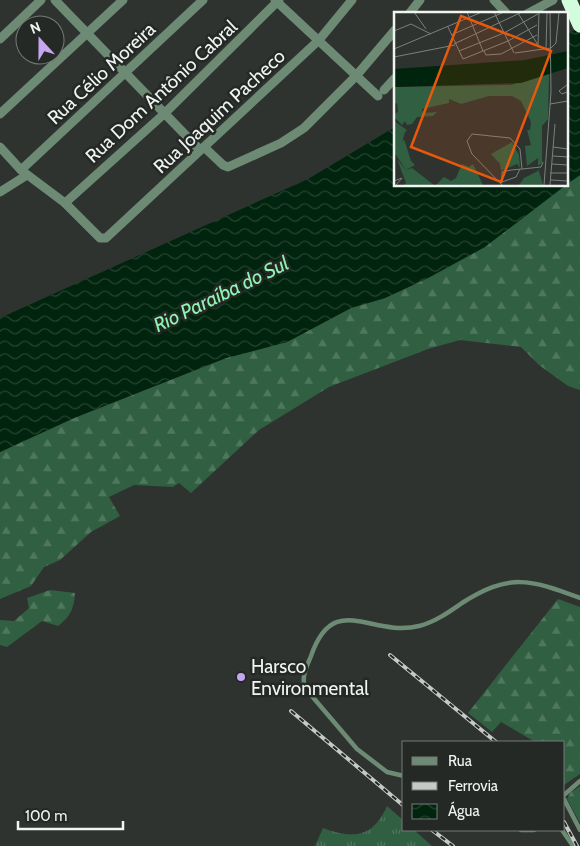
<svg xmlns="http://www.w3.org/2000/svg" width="580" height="846" font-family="Cabin,sans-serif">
  <defs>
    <pattern id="grass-tufts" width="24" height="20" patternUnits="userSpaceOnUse" patternTransform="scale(1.25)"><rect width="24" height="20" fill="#315f41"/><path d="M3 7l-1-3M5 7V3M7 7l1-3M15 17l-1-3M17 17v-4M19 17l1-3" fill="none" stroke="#4f775d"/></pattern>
    <pattern id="forest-firs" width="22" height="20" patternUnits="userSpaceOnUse" patternTransform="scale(1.25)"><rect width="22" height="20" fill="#315f41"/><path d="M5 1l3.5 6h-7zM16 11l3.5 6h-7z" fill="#4f775d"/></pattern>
    <pattern id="water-waves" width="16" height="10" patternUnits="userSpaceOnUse" patternTransform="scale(1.25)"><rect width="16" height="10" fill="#00240d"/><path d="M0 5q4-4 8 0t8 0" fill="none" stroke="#264431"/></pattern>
  </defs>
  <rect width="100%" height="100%" fill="#2e332f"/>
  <path fill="url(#grass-tufts)" d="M387,806L404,821V830H414L432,846H315L323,828C353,839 373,838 387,806Z"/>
  <g fill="url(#forest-firs)">
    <polygon points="580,175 580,390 568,386 539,365 521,347 460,340 428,349 329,387 259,430 191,493 179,483 173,487 134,485 109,497 120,516 91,532 60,560 44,567 31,586 0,599 0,452 74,418 226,358 287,342 351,308 385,298 430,277"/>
    <path d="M50,590L75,593C74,609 70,617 58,626L42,621L7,647L0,645V620L14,621L29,608L27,598Z"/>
    <polygon points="558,599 580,607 580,774 564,785 564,742 535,742 501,722 492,732 468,713"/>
    <polygon points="580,786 580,823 567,799 570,793"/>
  </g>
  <g fill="url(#water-waves)">
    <polygon points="580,27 580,175 566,185 566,35"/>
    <polygon points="395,127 395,185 566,185 485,247 430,277 385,298 351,308 287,342 226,358 74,418 0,452 0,318 308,179"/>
  </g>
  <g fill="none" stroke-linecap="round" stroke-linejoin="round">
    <g stroke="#6c8a74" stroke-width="4.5">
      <path d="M404,776L387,772L357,749L305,688C301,677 307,666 311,656C334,590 371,638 419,626C435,622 449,612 462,603C509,573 530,579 580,598"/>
      <polyline points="564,795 580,781"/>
      <polyline points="564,799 580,830"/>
      <polyline points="521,830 534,830"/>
      <polyline points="562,830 573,846"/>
    </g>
    <g stroke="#6c8a74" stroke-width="9">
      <polyline points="55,0 200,150"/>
      <polyline points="275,0 378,96"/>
      <polyline points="494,0 507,14"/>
      <polyline points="409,14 420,0"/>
      <polyline points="527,14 553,0"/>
      <polyline points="0,39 41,0"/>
      <polyline points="384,90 395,78"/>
      <polyline points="0,114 123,0"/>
      <polyline points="0,147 21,170 65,203 100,238 106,238 319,40 352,0"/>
      <polyline points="204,147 223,165 228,167 281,143 304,128 356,76 395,30"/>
      <polyline points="21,170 203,0"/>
      <polyline points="0,192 27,175"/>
      <polyline points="65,203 164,114 279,0"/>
    </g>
    <polyline stroke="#d1fddd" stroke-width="15" points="569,0 580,25"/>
    <g stroke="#c6cac7" stroke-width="4">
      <g id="rail">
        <polyline points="390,655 496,742"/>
        <polyline points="291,711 404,806"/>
        <polyline points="564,822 577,846"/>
        <polyline points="432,830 453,846"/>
      </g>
    </g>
    <use href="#rail" stroke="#242925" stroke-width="2" stroke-dasharray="5.5" stroke-linecap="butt"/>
  </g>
  <circle fill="#c6a6f0" stroke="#242925" stroke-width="2" cx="241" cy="677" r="5"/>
  <g text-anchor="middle" stroke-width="5" stroke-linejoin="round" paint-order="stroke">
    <g font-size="19" fill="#f1f5f2" stroke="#242925">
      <text transform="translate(101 73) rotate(-43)" y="7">Rua Célio Moreira</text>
      <text transform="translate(161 91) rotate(-43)" y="7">Rua Dom Antônio Cabral</text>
      <text transform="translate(219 111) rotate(-43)" y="7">Rua Joaquim Pacheco</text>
    </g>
    <g font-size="19" fill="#f1f5f2" stroke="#242925" text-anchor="start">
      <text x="251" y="673">Harsco<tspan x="251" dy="22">Environmental</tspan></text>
    </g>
    <g font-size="20" font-style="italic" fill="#8ff5b2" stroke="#242925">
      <text transform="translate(221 294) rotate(-26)" y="7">Rio Paraíba do Sul</text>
    </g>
  </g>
  <g transform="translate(394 12)">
    <rect width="174" height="174" fill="#2e332f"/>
    <path d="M11,120L8,130L10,127L17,149L21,153L12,158L0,140L1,129ZM68,152L75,155L79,152L89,173H42L50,165L57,169L62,166Z" fill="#315f41"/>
    <path d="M155,61L154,107L148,114V151L144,154V146L133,154L131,134L137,133L133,118H136L137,110L127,89L118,84H95L67,92L55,87V91L28,97L29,101L43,100L39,104L23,105L18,112L13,113L11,109L8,113L0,105V98L2,102L4,99L3,91L0,92V75L117,73ZM0,109L13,118L0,132L1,123ZM118,130L125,143L126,156L123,152L107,159L106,152L97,142ZM3,147L12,158L18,156L40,173H10L12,171ZM144,156L149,173H125L130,166L144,159Z" fill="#315f41"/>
    <path d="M174,39V56L127,71L0,75V57L131,48Z" fill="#00240d"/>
    <path fill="none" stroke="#7c817d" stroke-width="1" d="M20,0L32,17M73,0L89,39M100,0L120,41M124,1L144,33M54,15L69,47L114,29L143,13M0,19L17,12L37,22M57,23L110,0M162,31L165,0M60,32L128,0M144,33L145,0M0,37L88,0M152,37L153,0M65,39L110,21L144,2M90,39L92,43L107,42L143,23M121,41L157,36L162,31M0,45L61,33M173,80L168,82L165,79L174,72M156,92L174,89M159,135L174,137M159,144L174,145M158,152L174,153M126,157L122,165L108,170V160L117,158L128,157L147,155L149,150M156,161H174M157,168L174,169M0,169L8,166L2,173M108,173L78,142L73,129L78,122L116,126L126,137L128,157M150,173L157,80L156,0M156,173L161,112"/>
    <path fill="#e8590c" fill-opacity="0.15" stroke="#e8590c" stroke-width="2.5" d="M67,4L157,39L107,170L17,135Z"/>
    <rect width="174" height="174" fill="none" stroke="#f1f5f2" stroke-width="2.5"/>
  </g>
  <rect x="402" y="741" width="162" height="90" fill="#242925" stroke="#767b77"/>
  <rect x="412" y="757" width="25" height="8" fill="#6c8a74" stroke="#767b77"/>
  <text x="448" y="766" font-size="15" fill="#f1f5f2">Rua</text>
  <rect x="412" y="782" width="25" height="8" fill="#c6cac7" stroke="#767b77"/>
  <text x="448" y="791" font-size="15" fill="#f1f5f2">Ferrovia</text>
  <rect x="412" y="804" width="25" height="15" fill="url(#water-waves)" stroke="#767b77"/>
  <text x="448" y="816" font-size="15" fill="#f1f5f2">Água</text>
  <g transform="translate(40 40) rotate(339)"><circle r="24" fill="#242925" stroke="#767b77"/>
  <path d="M0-4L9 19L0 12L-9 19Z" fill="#c6a6f0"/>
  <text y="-8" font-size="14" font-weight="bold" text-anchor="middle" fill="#f1f5f2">N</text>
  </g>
  <path d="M18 821v8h105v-8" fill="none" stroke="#f1f5f2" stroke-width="2.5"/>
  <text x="25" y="821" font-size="15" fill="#f1f5f2" stroke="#242925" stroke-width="4" paint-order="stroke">100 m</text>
</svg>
